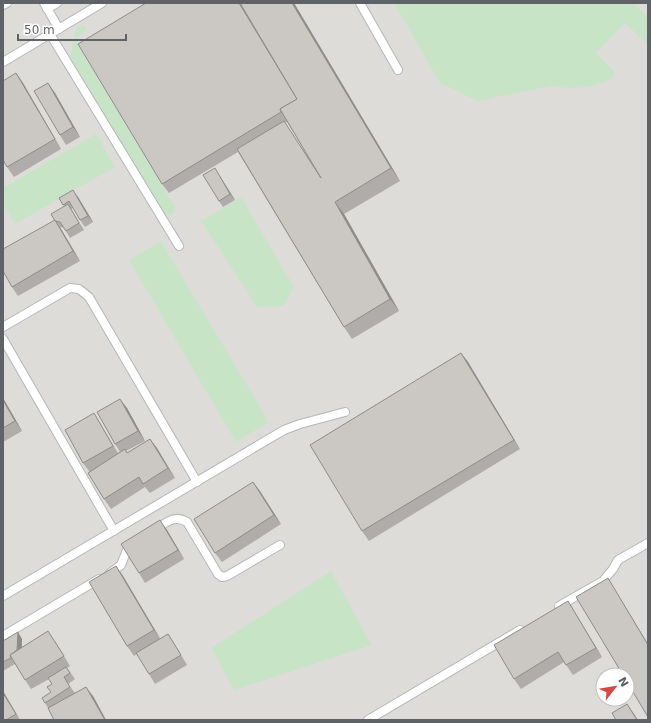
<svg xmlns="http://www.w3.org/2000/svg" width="651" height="723" font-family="'DejaVu Sans',sans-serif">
  <rect width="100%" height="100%" fill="#efede7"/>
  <path fill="#dedcd9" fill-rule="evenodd" d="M3,3H648V720H3ZM603,675H627V699H603Z"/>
  <g fill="#c8e4c6">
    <polygon points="394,3 633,3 648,17 648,45 625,23 596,53 615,72 611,80 587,87 569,88 551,86 477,101 440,83"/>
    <path d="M81,24L87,28L78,38V46L175,207C177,214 170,216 164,214L70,56L76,30Z"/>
    <polygon points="96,134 115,167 15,224 3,203 3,188"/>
    <polygon points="241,197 294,287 284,306 257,307 201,221"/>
    <polygon points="161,241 269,422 236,442 129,260"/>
    <polygon points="331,571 372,645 234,690 211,648"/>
  </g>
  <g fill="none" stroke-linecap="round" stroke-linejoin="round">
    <g stroke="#b4b7ba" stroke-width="10">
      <g id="service">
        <polyline points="44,3 59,29"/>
        <polyline points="360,3 398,70"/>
        <polyline points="3,5 7,3"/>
        <polyline points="47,9 57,3"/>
        <polyline points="50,34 179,246"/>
        <polyline points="3,62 102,3"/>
        <polyline points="3,327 70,288 79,289 89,297 197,482"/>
        <polyline points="3,339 114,531"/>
        <path d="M155,530C166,523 174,514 187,522L218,574L222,577L227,576L280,545"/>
        <polyline points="109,574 121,565 127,550 132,545"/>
        <polyline points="3,596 284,430 300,424 345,412"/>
        <polyline points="559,606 603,581 613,569 618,560 648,543"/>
        <polyline points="3,636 99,579"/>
        <polyline points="368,720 520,630"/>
      </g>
    </g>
    <use href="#service" stroke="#fff" stroke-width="8"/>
  </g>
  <g fill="#afaca9" fill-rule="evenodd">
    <path d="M146,3H294L400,181L344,214L399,311L352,339L344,327L238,152L169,193L162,184ZM287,122L313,165L285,123Z"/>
    <polygon points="16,73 23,83 61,149 14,177 7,167"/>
    <polygon points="55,93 80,137 66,145 60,135"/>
    <polygon points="215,168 235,200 223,207 219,201"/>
    <polygon points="78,197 93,222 85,227 80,220 73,208 71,209 84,230 70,238 64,228 60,227 80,261 18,296 12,287 55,220 64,206 59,198"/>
    <polygon points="461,353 468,362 520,449 369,541 362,531"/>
    <polygon points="3,398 22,431 3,442"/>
    <polygon points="127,408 145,441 126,451 127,453 150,439 175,478 150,493 145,487 111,509 104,499 89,471 83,463 100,423 118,453 120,452 115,444"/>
    <polygon points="253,482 281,524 222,562 215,553"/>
    <polygon points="167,530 184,559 145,583 139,573"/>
    <polygon points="116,566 123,576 160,639 168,634 174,643 187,665 155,684 137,654 134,656 127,646"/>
    <polygon points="568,601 574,611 602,657 573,675 564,662 521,689 514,679"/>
    <polygon points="22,639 22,647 55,641 70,666 67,668 75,679 68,684 75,693 93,696 106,720 54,720 48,708 45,703 51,692 52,684 49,679 31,689 15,664 3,671 3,641"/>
    <polygon points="3,691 20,720 3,720"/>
  </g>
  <g fill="#8e8c89">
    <polygon points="292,3 294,3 400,181 391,168"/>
    <polygon points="16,73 23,83 61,149 55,139"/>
    <polygon points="48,83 55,93 80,137 73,127"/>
    <polygon points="215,168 219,175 235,200 230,194"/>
    <polygon points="73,190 78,197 93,222 88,216"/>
    <polygon points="335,202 344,214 399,311 390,299"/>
    <polygon points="55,220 61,229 80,261 73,251"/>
    <polygon points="461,353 468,362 520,449 514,440"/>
    <polygon points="3,398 22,431 15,421 3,400"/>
    <polygon points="120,399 127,408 145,441 138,431"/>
    <polygon points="150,439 157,448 175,478 168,468"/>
    <polygon points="253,482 260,491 281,524 274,515"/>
    <polygon points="160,520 167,530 184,559 178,550"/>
    <polygon points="116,566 123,576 161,640 154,630"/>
    <polygon points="608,578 614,588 648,644 648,645"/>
    <polygon points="568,601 574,611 602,657 596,648"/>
    <polygon points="18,632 22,639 21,661 17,655"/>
    <polygon points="86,687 93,696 106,720 105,720"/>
    <polygon points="3,691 20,720 16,714 3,693"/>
    <polygon points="627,704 634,714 638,720 637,720"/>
  </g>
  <g fill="#cbc8c4" stroke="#8e8c89">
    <polygon points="146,3 239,3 297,99 280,109 281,112 162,184 78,44"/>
    <polygon points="240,3 292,3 391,168 335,202 390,299 344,327 237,149 284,121 321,178 280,109 297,99"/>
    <polygon points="16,73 55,139 7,167 3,160 3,81"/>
    <polygon points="48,83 73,127 60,135 34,91"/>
    <polygon points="215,168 230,194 219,201 203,175"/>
    <polygon points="73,190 88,216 80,220 69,201 63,205 59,198"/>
    <polygon points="68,204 79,223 66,231 60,222 55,221 51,214"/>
    <polygon points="55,220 73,251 12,287 3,271 3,249"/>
    <polygon points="461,353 514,440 362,531 310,445"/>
    <polygon points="120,399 138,431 115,444 97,412"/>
    <polygon points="3,400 15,421 3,428"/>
    <polygon points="94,413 113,446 83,463 65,430"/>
    <polygon points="150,439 168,468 143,484 139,477 104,499 88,473 125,449 127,453"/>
    <polygon points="253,482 274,515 215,553 194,519"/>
    <polygon points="160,520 178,550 139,573 121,544"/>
    <polygon points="116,566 154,630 127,646 89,582"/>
    <polygon points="608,578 648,645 648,717 627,682 627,675 623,675 576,597"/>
    <polygon points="568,601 596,648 566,665 558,652 514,679 494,645"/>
    <polygon points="48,631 64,656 25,680 10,655"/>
    <polygon points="18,632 17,650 10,655 11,658 3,662 3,641"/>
    <polygon points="168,634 181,655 149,674 136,653"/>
    <polygon points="66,667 70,673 64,677 70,687 45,703 42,698 51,692 47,687 52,684 48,678"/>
    <polygon points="86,687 105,720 54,720 48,708"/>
    <polygon points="3,693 16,714 6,720 3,720"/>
    <polygon points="627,704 637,720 616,720 612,713"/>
  </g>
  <rect width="651" height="723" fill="none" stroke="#5f6266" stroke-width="8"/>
  <g transform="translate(615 687) rotate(59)"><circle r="19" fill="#ffffff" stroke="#bfc0c2"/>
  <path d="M0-3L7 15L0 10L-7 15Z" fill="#da4743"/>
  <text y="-6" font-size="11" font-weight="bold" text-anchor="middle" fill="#5f6266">N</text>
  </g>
  <path d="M18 34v6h108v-6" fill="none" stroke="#5f6266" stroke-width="2"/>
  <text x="24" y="34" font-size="12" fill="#5f6266" stroke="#ffffff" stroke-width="3" paint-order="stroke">50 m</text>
</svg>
